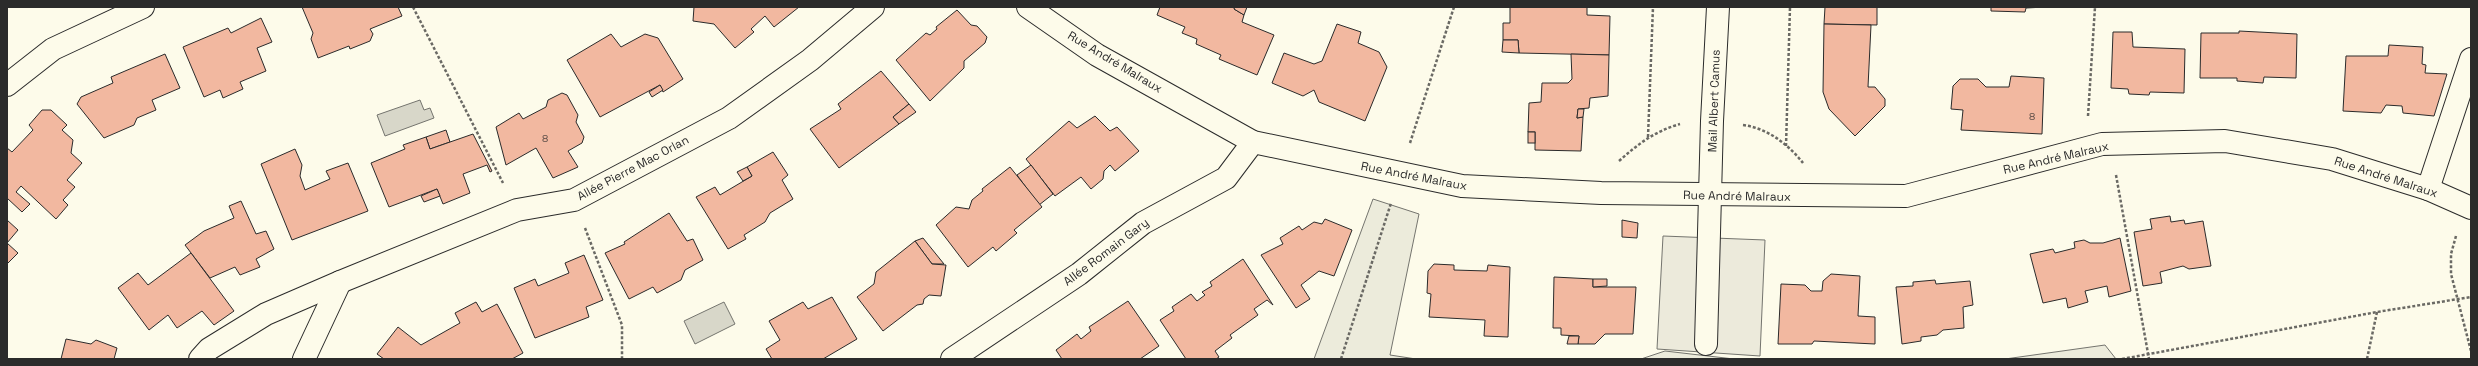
<svg xmlns="http://www.w3.org/2000/svg" width="2478" height="366" font-family="'Space Grotesk',sans-serif">
  <rect width="100%" height="100%" fill="#fdfbea"/>
  <g fill="#ecebdb" stroke="#74746e">
    <polygon points="1373,199 1419,214 1390,355 1416,359 1314,359"/>
    <polygon points="2105,345 2116,359 2005,359"/>
    <polygon points="1665,351 1734,359 1641,359"/>
  </g>
  <polygon fill="#eceadb" stroke="#74746e" points="1663,236 1765,240 1760,356 1657,349"/>
  <g fill="#d8d7c9" stroke="#74746e">
    <polygon points="420,100 424,110 430,108 434,118 385,136 377,115"/>
    <polygon points="724,302 735,324 695,344 684,321"/>
  </g>
  <g fill="#f2b8a0" stroke="#2b2b2b">
    <polygon points="302,7 398,7 402,16 370,29 373,34 370,41 350,49 349,46 318,58 311,39 313,33"/>
    <polygon points="694,7 799,7 774,27 765,16 751,29 754,32 735,48 714,24 693,21"/>
    <polygon points="1160,7 1235,7 1234,9 1244,15 1242,22 1274,35 1257,75 1219,59 1221,55 1196,44 1197,39 1182,33 1185,27 1157,15"/>
    <polygon points="1235,7 1247,7 1244,15 1234,9"/>
    <polygon points="1510,7 1587,7 1587,15 1610,16 1609,55 1519,53 1518,40 1503,40 1503,23 1510,23"/>
    <polygon points="1825,7 1877,7 1877,25 1824,24"/>
    <polygon points="1991,7 2045,7 2026,8 2025,12 1991,11"/>
    <polygon points="957,10 971,25 977,26 987,37 985,43 964,61 964,68 930,101 896,60 926,33 930,35 937,29 936,27"/>
    <polygon points="261,18 272,42 257,48 266,71 240,82 243,89 223,98 220,90 204,97 183,47 228,28 231,33"/>
    <polygon points="1337,24 1361,32 1358,43 1379,52 1387,67 1365,121 1319,102 1314,90 1303,96 1272,83 1284,53 1314,64 1322,61"/>
    <polygon points="1824,24 1871,25 1868,87 1875,87 1885,99 1885,106 1855,136 1829,109 1823,92"/>
    <polygon points="2239,31 2297,34 2296,78 2264,77 2263,83 2237,81 2237,78 2200,78 2201,33 2239,33"/>
    <polygon points="2113,32 2132,32 2133,47 2185,49 2184,93 2150,92 2149,95 2129,94 2128,89 2111,88"/>
    <polygon points="611,34 621,47 645,34 658,38 683,79 663,92 660,85 600,117 567,60"/>
    <polygon points="1503,40 1518,40 1519,53 1502,52"/>
    <polygon points="2389,45 2423,47 2422,64 2426,65 2425,73 2447,74 2434,116 2403,113 2402,106 2386,105 2381,113 2343,111 2346,56 2388,56"/>
    <polygon points="165,54 180,88 152,100 156,110 137,118 134,125 104,138 77,104 81,97 113,83 111,77"/>
    <polygon points="1571,54 1609,55 1608,96 1590,98 1589,108 1578,109 1577,118 1583,117 1581,151 1535,150 1535,132 1528,132 1529,103 1541,102 1542,83 1568,83 1572,79"/>
    <polygon points="881,71 909,104 893,117 899,124 839,168 810,129 841,109 838,104"/>
    <polygon points="2011,76 2044,78 2042,134 1961,130 1963,110 1951,109 1953,86 1960,79 1978,79 1986,87 2009,87"/>
    <polygon points="660,85 663,90 652,97 649,92"/>
    <polygon points="562,93 567,95 578,115 576,122 584,137 582,143 568,151 578,167 553,178 536,148 506,165 496,127 519,113 523,119 546,107 548,100"/>
    <polygon points="909,104 916,112 899,124 893,117"/>
    <polygon points="1578,109 1584,109 1583,117 1577,118"/>
    <polygon points="42,110 51,110 67,125 62,130 73,140 71,153 82,163 67,180 75,187 63,200 68,205 56,219 21,186 16,192 30,204 22,212 7,198 7,148 12,152 33,130 29,125"/>
    <polygon points="1095,116 1110,131 1117,127 1139,151 1115,171 1110,165 1104,171 1103,179 1091,189 1081,177 1055,196 1026,159 1069,121 1077,128"/>
    <polygon points="446,130 450,142 430,149 426,137"/>
    <rect x="1528" y="132" width="7" height="11"/>
    <polygon points="473,134 492,171 490,172 487,165 463,174 470,193 443,204 437,189 389,207 371,163 405,149 403,145 426,137 430,149"/>
    <polygon points="295,149 302,165 300,176 305,190 330,179 326,171 348,163 368,211 292,240 261,164"/>
    <polygon points="773,152 788,175 782,180 793,199 770,213 765,222 744,235 746,239 728,249 696,197 715,187 720,195 752,176 747,167"/>
    <polygon points="1031,165 1053,194 1039,205 1017,175"/>
    <polygon points="747,167 752,176 743,181 737,172"/>
    <polygon points="1010,167 1042,207 1014,230 1017,233 996,251 993,247 968,267 936,225 956,207 969,209 972,200 983,191 982,189"/>
    <polygon points="437,189 440,196 424,202 421,196"/>
    <polygon points="241,201 256,234 266,231 274,249 256,259 260,267 240,275 235,267 210,278 185,245 204,231 234,218 229,206"/>
    <polygon points="669,213 687,241 693,239 703,260 685,270 681,280 657,293 653,287 629,299 605,253 625,244 624,242"/>
    <polygon points="2170,216 2171,222 2184,220 2185,224 2203,221 2211,266 2189,269 2183,266 2160,272 2162,283 2143,286 2134,232 2152,229 2150,219"/>
    <polygon points="1325,219 1352,230 1334,276 1319,271 1301,285 1310,299 1296,308 1261,255 1283,244 1280,238 1299,226 1302,230 1314,222 1322,224"/>
    <polygon points="7,220 18,230 7,243"/>
    <polygon points="1622,220 1638,223 1637,238 1622,237"/>
    <polygon points="923,238 944,264 932,264 915,241"/>
    <polygon points="2120,238 2131,291 2109,297 2107,286 2085,291 2088,302 2068,308 2066,298 2043,303 2030,254 2053,249 2055,253 2075,248 2074,242 2084,240 2090,243 2103,243"/>
    <polygon points="915,241 932,264 946,265 941,296 929,295 924,299 923,304 917,305 883,331 857,297 874,284 876,272"/>
    <polygon points="7,243 18,253 7,264"/>
    <polygon points="191,253 234,311 214,325 202,311 177,328 168,315 149,330 118,288 138,273 148,285"/>
    <polygon points="584,255 603,300 586,307 589,317 535,338 514,288 535,279 538,286 569,273 565,263"/>
    <polygon points="1243,259 1273,305 1267,300 1254,309 1258,315 1230,335 1232,338 1215,351 1219,357 1216,359 1186,359 1160,320 1174,311 1172,307 1191,294 1197,301 1205,295 1202,292 1212,286 1210,282"/>
    <polygon points="1434,264 1454,265 1454,270 1487,271 1488,265 1510,267 1508,337 1484,336 1485,320 1429,317 1431,294 1427,293 1428,271"/>
    <polygon points="1831,274 1860,276 1858,316 1875,317 1875,344 1814,341 1812,344 1778,344 1781,284 1805,285 1811,291 1822,291 1823,281"/>
    <polygon points="1554,277 1593,279 1593,287 1636,287 1633,334 1605,334 1595,344 1578,344 1579,336 1561,335 1561,328 1553,328"/>
    <polygon points="1593,279 1607,279 1607,286 1593,287"/>
    <polygon points="1935,280 1936,284 1970,281 1973,305 1963,307 1964,328 1943,330 1937,335 1921,337 1921,341 1902,344 1896,287 1913,286 1913,282"/>
    <polygon points="832,297 857,339 823,359 772,359 766,349 780,340 769,321 803,302 808,309"/>
    <polygon points="1128,301 1159,346 1140,359 1062,359 1056,350 1077,334 1081,339 1091,331 1089,327"/>
    <polygon points="476,302 482,312 497,304 523,353 512,359 384,359 377,354 398,327 421,345 460,323 455,313"/>
    <polygon points="1569,336 1579,336 1578,344 1567,344"/>
    <polygon points="66,339 91,344 96,340 117,348 114,359 61,359"/>
  </g>
  <g fill="none" stroke-linecap="round" stroke-linejoin="round">
    <g stroke="#2b2b2b" stroke-width="24">
      <g id="street">
        <polyline points="1028,7 1097,55 1253,142 1462,186 1601,193 1906,196 2102,144 2225,141 2332,159 2428,189 2471,208"/>
        <polyline points="7,85 53,49 143,7"/>
        <polyline points="2428,189 2471,59"/>
        <polyline points="1706,344 1712,121 1718,7"/>
        <polyline points="200,359 209,349 266,314 340,282 517,210 574,200 729,118 810,60 873,7"/>
        <polyline points="304,359 340,282"/>
        <polyline points="952,359 1079,274 1143,223 1226,178 1253,142"/>
      </g>
    </g>
    <g stroke="#6a6964" stroke-width="2.5" stroke-dasharray="3 2" stroke-linecap="butt">
      <polyline points="413,7 503,183"/>
      <polyline points="2088,116 2095,7"/>
      <path d="M1743,125C1767,128 1788,144 1803,163"/>
      <polyline points="1648,137 1653,7"/>
      <polyline points="1410,143 1454,7"/>
      <polyline points="1786,146 1790,7"/>
      <path d="M1619,161C1638,144 1655,131 1680,124"/>
      <polyline points="2116,175 2149,359"/>
      <polyline points="585,228 622,325 622,359"/>
      <polyline points="2456,236 2451,254 2451,274 2471,351"/>
      <polyline points="1341,359 1391,203"/>
      <polyline points="2122,359 2377,312 2471,297"/>
      <polyline points="2367,359 2377,312"/>
    </g>
    <use href="#street" stroke="#fdfbea" stroke-width="22"/>
  </g>
  <g text-anchor="middle" stroke-width="3" stroke-linejoin="round" paint-order="stroke">
    <g font-size="10" fill="#5d4e48">
      <text x="2032" y="120">8</text>
      <text x="545" y="142">8</text>
    </g>
    <g font-size="12" fill="#2b2b2b" stroke="#fdfbea">
      <text transform="translate(1115 62) rotate(31)" y="4">Rue André Malraux</text>
      <text transform="translate(1714 101) rotate(-88)" y="4">Mail Albert Camus</text>
      <text transform="translate(2056 158) rotate(-13)" y="4">Rue André Malraux</text>
      <text transform="translate(633 168) rotate(-28)" y="4">Allée Pierre Mac Orlan</text>
      <text transform="translate(1414 176) rotate(11)" y="4">Rue André Malraux</text>
      <text transform="translate(2386 177) rotate(18)" y="4">Rue André Malraux</text>
      <text transform="translate(1737 196) rotate(1)" y="4">Rue André Malraux</text>
      <text transform="translate(1106 252) rotate(-37)" y="4">Allée Romain Gary</text>
    </g>
  </g>
  <rect width="2478" height="366" fill="none" stroke="#2b2b2b" stroke-width="16"/>
</svg>
